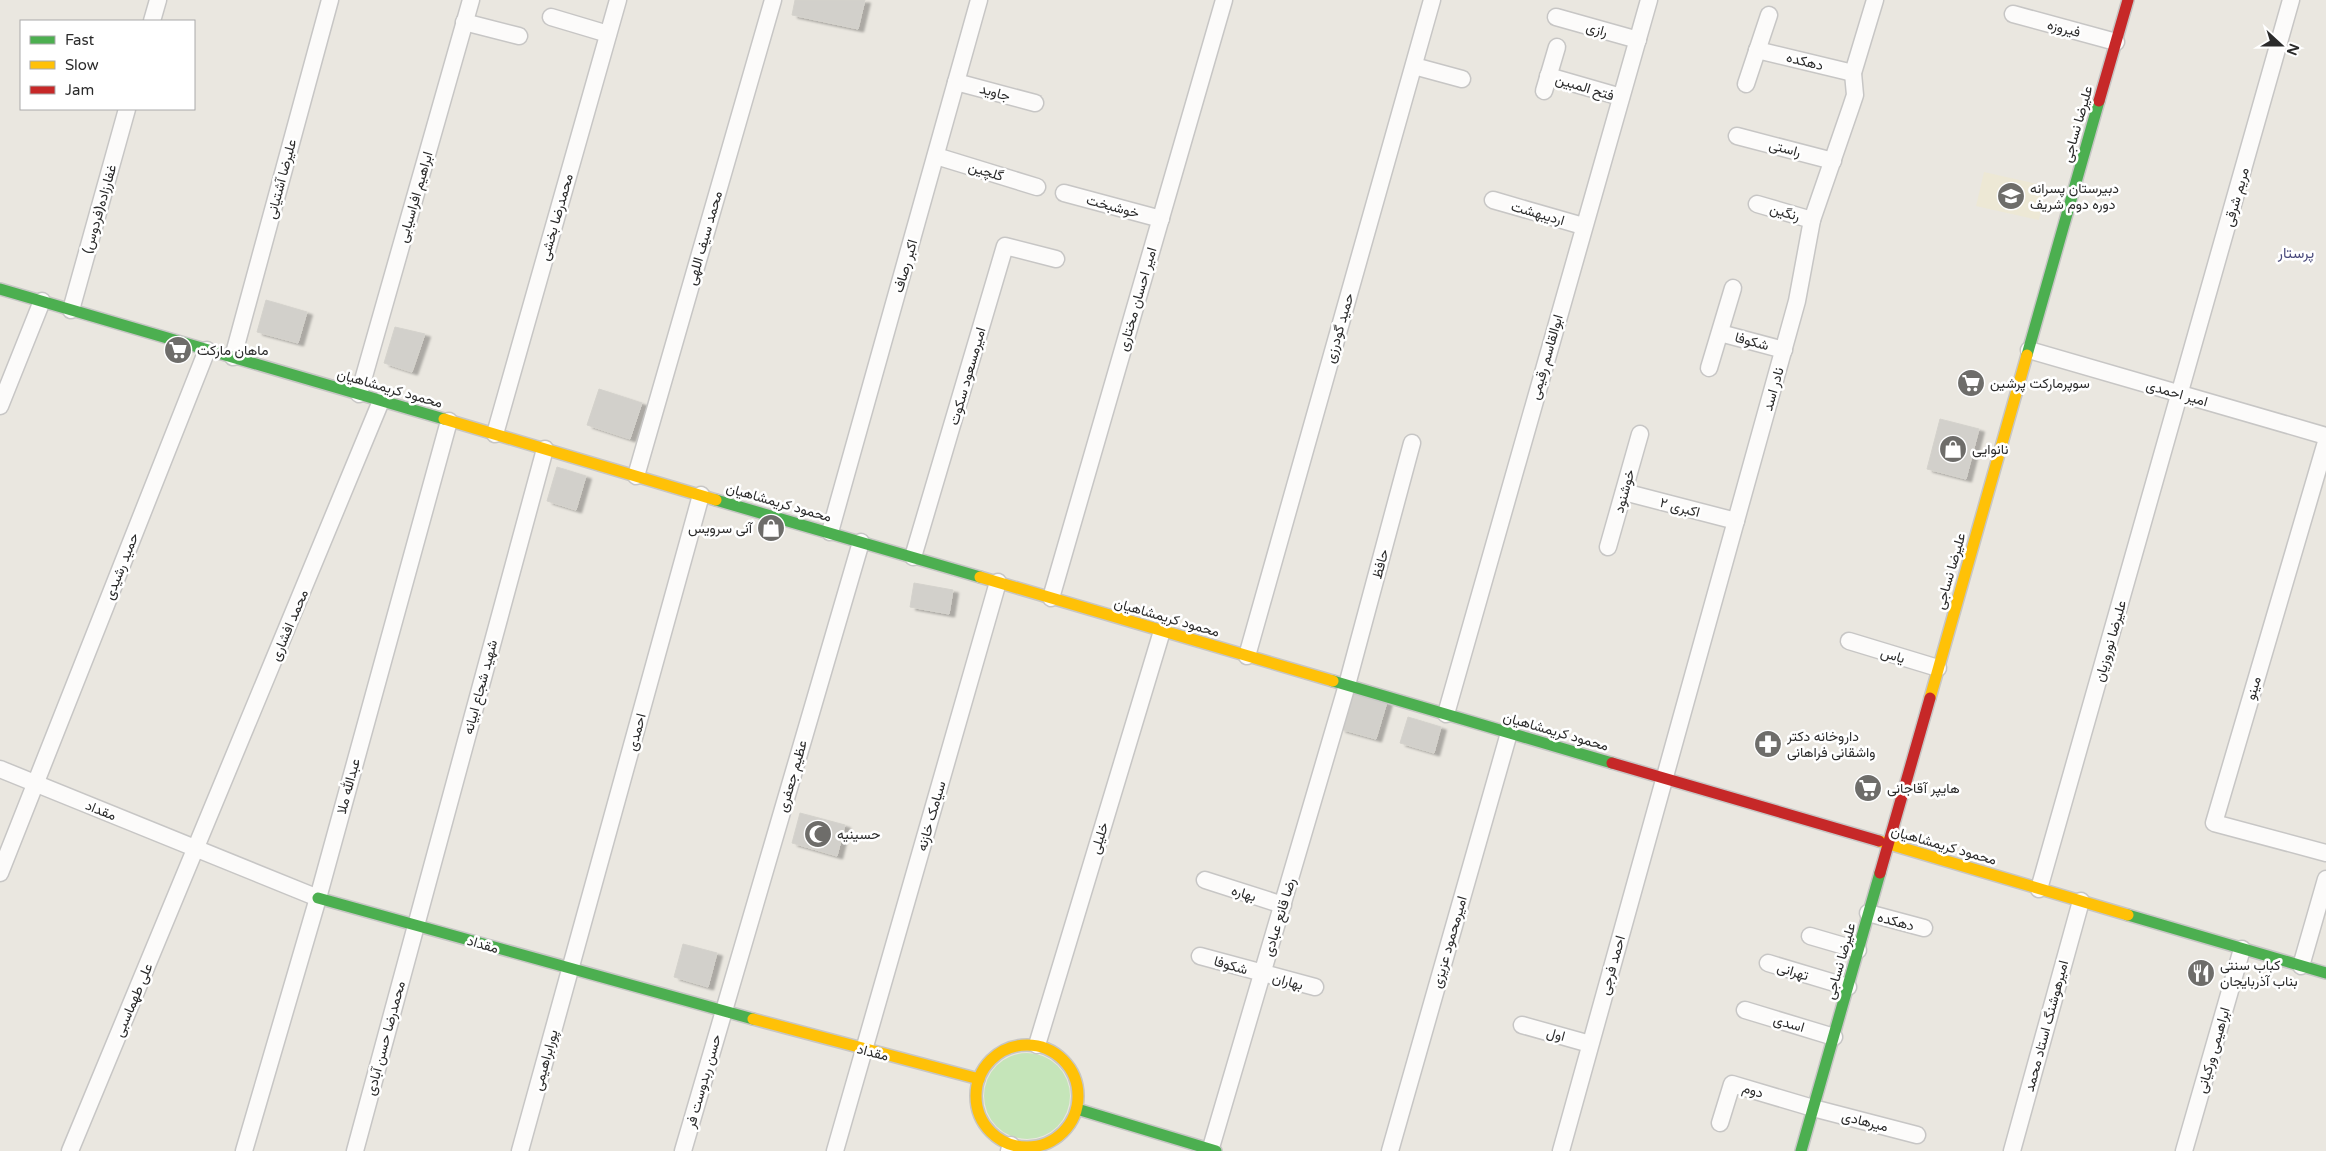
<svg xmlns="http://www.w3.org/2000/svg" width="2326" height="1151" font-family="'Varela Round',Vazirmatn,sans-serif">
  <defs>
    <filter id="shadow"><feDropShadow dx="5.5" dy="3" stdDeviation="1" flood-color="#0004"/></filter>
  </defs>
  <rect width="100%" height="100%" fill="#eae7e0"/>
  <polygon fill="#ede8d5" points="1984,172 2046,186 2039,220 1976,206"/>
  <circle fill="#c5e5b9" cx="1027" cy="1096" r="43"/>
  <g fill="#d2d0cb" stroke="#d4d2cc" filter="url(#shadow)">
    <polygon points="795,0 865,0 858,29 792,15"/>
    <polygon points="266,300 307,312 298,343 257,332"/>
    <polygon points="395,327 425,334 412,372 384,363"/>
    <polygon points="599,389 642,403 630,439 587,425"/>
    <polygon points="1940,419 1979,429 1966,479 1927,469"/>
    <polygon points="557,467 586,476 576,510 547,501"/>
    <polygon points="914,583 953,590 949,614 910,607"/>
    <polygon points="1350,692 1387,702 1376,739 1340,729"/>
    <polygon points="1408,717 1441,727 1434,753 1400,743"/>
    <polygon points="800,813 845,825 837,856 792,843"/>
    <polygon points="683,944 717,953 708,987 674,977"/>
  </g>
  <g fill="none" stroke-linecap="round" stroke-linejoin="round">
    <g stroke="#c7c6c5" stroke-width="19">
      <g id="street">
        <polyline points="2013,14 2116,42"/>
        <polyline points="551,17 608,34"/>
        <polyline points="1556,17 1638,40"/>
        <polyline points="152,21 158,0"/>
        <polyline points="464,22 519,36"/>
        <polyline points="1757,50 1853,73"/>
        <polyline points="1414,66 1462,79"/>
        <polyline points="1548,76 1621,97"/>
        <polyline points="956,82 1035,103"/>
        <polyline points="1746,84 1769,15"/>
        <polyline points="1544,91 1557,47"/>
        <polyline points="1737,136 1833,161"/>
        <polyline points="936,156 1037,187"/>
        <polyline points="1064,193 1161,219"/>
        <polyline points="1493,200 1583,226"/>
        <polyline points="1757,204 1812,220"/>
        <polyline points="71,310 127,109"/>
        <polyline points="1720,333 1784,350"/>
        <polyline points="2029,350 2326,436"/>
        <polyline points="233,357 330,0"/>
        <polyline points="1709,368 1733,288"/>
        <polyline points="359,394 471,0"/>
        <polyline points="0,406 42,301"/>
        <polyline points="495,434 618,0"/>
        <polyline points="2326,442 2214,823 2326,853"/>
        <polyline points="636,476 773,0"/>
        <polyline points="1624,492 1736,521"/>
        <polyline points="830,532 979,0"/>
        <polyline points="1608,547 1640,434"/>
        <polyline points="913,557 1005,246 1056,259"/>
        <polyline points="1051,598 1224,0"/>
        <polyline points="1849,641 1938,668"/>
        <polyline points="1247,656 1432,0"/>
        <polyline points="1446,714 1649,0"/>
        <polyline points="0,769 318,898"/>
        <polyline points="0,873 207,350"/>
        <polyline points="1205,880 1283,905"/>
        <polyline points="2039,889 2291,0"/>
        <polyline points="1868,913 1924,928"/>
        <polyline points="1810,936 1858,950"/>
        <polyline points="1200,956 1315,987"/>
        <polyline points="1768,963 1848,987"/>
        <polyline points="2301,966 2326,879"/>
        <polyline points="1745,1010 1834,1037"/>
        <polyline points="1522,1025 1590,1044"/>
        <polyline points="1037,1045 1162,631"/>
        <polyline points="1720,1123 1732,1084 1813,1108 1917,1135"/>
        <polyline points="70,1151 381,401"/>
        <polyline points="244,1151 318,898 449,421"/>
        <polyline points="355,1151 545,449"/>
        <polyline points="520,1151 701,495"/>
        <polyline points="683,1151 861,542"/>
        <polyline points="835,1151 998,582"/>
        <polyline points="1009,1151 1011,1145"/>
        <polyline points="1210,1151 1347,685 1412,443"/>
        <polyline points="1390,1151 1509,733"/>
        <polyline points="1561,1151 1797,301 1812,220 1851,107 1855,95 1853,73 1875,0"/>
        <polyline points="2012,1151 2081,901"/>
        <polyline points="2184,1151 2242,949"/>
      </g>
    </g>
    <g stroke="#c7c6c5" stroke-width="14">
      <g id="fast">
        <polyline points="0,289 444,419"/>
        <polyline points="2027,355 2099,101"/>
        <polyline points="716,500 980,577"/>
        <polyline points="1333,681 1612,763"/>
        <polyline points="318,898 753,1019"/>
        <polyline points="2128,915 2326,973"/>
        <polyline points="1077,1109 1216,1151"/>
        <polyline points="1801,1151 1880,873"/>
      </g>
    </g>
    <g stroke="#c7c6c5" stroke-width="14">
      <g id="slow">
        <polyline points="444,419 716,500"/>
        <polyline points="980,577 1333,681"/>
        <polyline points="1930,698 2027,355"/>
        <polyline points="1879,841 2128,915"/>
        <polyline points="753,1019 979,1079"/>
        <circle cx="1027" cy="1096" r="51"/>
      </g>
    </g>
    <g stroke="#c7c6c5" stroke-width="14">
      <g id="jam">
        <polyline points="2099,101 2128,0"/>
        <polyline points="1612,763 1879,841"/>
        <polyline points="1880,873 1930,698"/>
      </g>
    </g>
    <use href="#street" stroke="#fcfbfa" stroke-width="16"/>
    <use href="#fast" stroke="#4caf50" stroke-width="11"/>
    <use href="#slow" stroke="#ffc107" stroke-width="11"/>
    <use href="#jam" stroke="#c62828" stroke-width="11"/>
  </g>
  <defs>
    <g id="school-disc" transform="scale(1.4375)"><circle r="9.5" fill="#6e6d6a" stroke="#fff"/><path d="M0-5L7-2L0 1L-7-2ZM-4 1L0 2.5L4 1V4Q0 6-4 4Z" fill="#fff"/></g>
    <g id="supermarket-disc" transform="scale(1.4375)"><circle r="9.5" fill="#6e6d6a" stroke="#fff"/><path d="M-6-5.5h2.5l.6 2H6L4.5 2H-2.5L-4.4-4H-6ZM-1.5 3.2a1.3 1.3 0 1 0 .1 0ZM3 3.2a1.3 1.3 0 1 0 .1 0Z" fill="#fff"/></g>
    <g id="shop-disc" transform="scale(1.4375)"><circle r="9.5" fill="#6e6d6a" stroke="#fff"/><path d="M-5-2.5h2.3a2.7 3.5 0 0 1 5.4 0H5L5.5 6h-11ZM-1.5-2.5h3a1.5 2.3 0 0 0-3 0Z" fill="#fff"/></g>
    <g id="pharmacy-disc" transform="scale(1.4375)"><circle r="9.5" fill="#6e6d6a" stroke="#fff"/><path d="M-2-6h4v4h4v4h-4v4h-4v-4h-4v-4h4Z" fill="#fff"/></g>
    <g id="mosque-disc" transform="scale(1.4375)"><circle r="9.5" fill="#6e6d6a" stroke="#fff"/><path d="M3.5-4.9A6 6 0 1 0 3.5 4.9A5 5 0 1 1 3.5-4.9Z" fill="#fff"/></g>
    <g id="restaurant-disc" transform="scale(1.4375)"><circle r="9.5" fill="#6e6d6a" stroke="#fff"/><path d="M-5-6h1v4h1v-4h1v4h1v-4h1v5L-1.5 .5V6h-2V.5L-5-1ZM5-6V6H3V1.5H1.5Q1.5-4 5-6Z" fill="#fff"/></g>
  </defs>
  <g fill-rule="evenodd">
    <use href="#school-disc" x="2011" y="196"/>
    <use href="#supermarket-disc" x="178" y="350"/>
    <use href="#supermarket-disc" x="1971" y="383"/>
    <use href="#shop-disc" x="1953" y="449"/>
    <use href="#shop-disc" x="771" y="528"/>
    <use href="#pharmacy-disc" x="1768" y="744"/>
    <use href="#supermarket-disc" x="1868" y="788"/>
    <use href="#mosque-disc" x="818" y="834"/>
    <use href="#restaurant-disc" x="2201" y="973"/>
  </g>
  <g text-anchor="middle" stroke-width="5" stroke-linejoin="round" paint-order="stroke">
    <g font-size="14" fill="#2b2b2b" stroke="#fff">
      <text transform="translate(2064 28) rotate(15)" y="5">فیروزه</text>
      <text transform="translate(1597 29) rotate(15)" y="5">رازی</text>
      <text transform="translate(1805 61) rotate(14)" y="5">دهکده</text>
      <text transform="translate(1585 87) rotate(17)" y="5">فتح المبین</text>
      <text transform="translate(995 92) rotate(15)" y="5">جاوید</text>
      <text transform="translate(2077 124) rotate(-74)" y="5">علیرضا نساجی</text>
      <text transform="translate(1785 148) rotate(15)" y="5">راستی</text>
      <text transform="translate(986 171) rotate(17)" y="5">گلچین</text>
      <text transform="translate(281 179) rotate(-75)" y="5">علیرضا آشتیانی</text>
      <text transform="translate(415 197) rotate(-74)" y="5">ابراهیم افراسیابی</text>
      <text transform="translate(2236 197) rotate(-74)" y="5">مریم شرقی</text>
      <text transform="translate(1113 206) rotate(15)" y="5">خوشبخت</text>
      <text transform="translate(99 209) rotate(-74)" y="5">غفارزاده(فردوس)</text>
      <text transform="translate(1785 212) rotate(16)" y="5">رنگین</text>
      <text transform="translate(1538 213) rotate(16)" y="5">اردیبهشت</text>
      <text transform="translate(556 217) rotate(-74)" y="5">محمدرضا بخشی</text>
      <text transform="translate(704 238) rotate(-74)" y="5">محمد سیف اللهی</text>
      <text transform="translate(905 266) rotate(-74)" y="5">اکبر رصاف</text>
      <text transform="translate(1137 299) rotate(-74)" y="5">امیر احسان مختاری</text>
      <text transform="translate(1339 328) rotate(-74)" y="5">حمید گودرزی</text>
      <text transform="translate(1752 341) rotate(15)" y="5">شکوفا</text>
      <text transform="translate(1546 357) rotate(-74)" y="5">ابوالقاسم رقیمی</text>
      <text transform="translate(967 376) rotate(-74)" y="5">امیرمسعود سکوت</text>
      <text transform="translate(390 388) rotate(16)" y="5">محمود کریمشاهیان</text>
      <text transform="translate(1773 389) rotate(-74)" y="5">نادر اسد</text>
      <text transform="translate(2177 393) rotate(16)" y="5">امیر احمدی</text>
      <text transform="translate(1624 491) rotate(-75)" y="5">خوشنود</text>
      <text transform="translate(779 502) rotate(16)" y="5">محمود کریمشاهیان</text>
      <text transform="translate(1680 507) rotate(15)" y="5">اکبری ۲</text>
      <text transform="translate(1380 564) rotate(-75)" y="5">حافظ</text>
      <text transform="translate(121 566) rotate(-68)" y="5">حمید رشیدی</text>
      <text transform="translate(1950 571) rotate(-74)" y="5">علیرضا نساجی</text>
      <text transform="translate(1167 617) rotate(16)" y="5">محمود کریمشاهیان</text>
      <text transform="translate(289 625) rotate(-67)" y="5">محمد افشاری</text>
      <text transform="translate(2110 641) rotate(-74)" y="5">علیرضا نوروزیان</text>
      <text transform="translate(1893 655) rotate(17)" y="5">یاس</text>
      <text transform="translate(480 687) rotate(-75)" y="5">شهید شجاع ابیانه</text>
      <text transform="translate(2253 688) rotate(-74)" y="5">مینو</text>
      <text transform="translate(1556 731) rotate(16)" y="5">محمود کریمشاهیان</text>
      <text transform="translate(636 732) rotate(-75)" y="5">احمدی</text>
      <text transform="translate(792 776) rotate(-74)" y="5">عظیم جعفری</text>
      <text transform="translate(348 786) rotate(-75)" y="5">عبدالله ملا</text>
      <text transform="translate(101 810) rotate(22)" y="5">مقداد</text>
      <text transform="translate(931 816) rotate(-74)" y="5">سیامک خازنه</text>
      <text transform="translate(1099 838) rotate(-73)" y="5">خلیلی</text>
      <text transform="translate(1944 845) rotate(16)" y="5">محمود کریمشاهیان</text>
      <text transform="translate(1244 893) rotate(17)" y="5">بهاره</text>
      <text transform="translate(1279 917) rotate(-73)" y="5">رضا قانع عبادی</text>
      <text transform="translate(1896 921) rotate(15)" y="5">دهکده</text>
      <text transform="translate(1449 942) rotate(-74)" y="5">امیرمحمود عزیزی</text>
      <text transform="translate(483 944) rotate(16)" y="5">مقداد</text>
      <text transform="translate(1840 961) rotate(-74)" y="5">علیرضا نساجی</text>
      <text transform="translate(1231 965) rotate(16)" y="5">شکوفا</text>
      <text transform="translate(1612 965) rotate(-74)" y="5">احمد فرجی</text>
      <text transform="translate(1793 971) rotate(17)" y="5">تهرانی</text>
      <text transform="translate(1288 981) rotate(15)" y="5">بهاران</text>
      <text transform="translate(133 1000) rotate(-67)" y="5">علی طهماسبی</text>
      <text transform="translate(1789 1023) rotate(16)" y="5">اسدی</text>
      <text transform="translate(2046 1026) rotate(-75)" y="5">امیرهوشنگ استاد محمد</text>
      <text transform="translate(1556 1034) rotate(15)" y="5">اول</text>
      <text transform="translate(385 1038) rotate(-75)" y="5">محمدرضا حسن آبادی</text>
      <text transform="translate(2213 1050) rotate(-74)" y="5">ابراهیمی ورکیانی</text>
      <text transform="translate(873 1052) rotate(14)" y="5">مقداد</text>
      <text transform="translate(545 1060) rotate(-75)" y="5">پورابراهیمی</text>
      <text transform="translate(703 1081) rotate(-74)" y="5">حسن ربدوست فر</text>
      <text transform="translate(1753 1090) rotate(17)" y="5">دوم</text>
      <text transform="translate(1865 1121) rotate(14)" y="5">میرهادی</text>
    </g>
    <g font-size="14" fill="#2b2b2b" stroke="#fff" text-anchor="start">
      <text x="2030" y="193">دبیرستان پسرانه<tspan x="2030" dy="16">دوره دوم شریف</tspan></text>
      <text x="197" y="355">ماهان مارکت</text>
      <text x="1990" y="388">سوپرمارکت پرشین</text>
      <text x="1972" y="454">نانوایی</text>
      <text x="752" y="533" text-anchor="end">آنی سرویس</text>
      <text x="1787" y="741">داروخانه دکتر<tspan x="1787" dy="16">واشقانی فراهانی</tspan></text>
      <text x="1887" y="793">هایپر آقاجانی</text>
      <text x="837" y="839">حسینیه</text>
      <text x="2220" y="970">کباب سنتی<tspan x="2220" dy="16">بناب آذربایجان</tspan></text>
    </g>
    <g font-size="15" fill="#4b4b7c" stroke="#fff">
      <text x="2296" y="258">پرستار</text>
    </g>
  </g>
  <rect x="20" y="20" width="175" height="90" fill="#ffffff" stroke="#aaaaaa"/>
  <rect x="30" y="36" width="25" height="8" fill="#4caf50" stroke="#aaaaaa"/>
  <text x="65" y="45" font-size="15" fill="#2b2b2b">Fast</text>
  <rect x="30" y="61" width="25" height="8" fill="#ffc107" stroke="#aaaaaa"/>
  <text x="65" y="70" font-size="15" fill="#2b2b2b">Slow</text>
  <rect x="30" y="86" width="25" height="8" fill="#c62828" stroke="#aaaaaa"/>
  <text x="65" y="95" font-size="15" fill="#2b2b2b">Jam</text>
  <g transform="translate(2281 45) rotate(111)" stroke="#ffffff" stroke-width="4" paint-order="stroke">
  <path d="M0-4L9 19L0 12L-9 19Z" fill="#2b2b2b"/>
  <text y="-8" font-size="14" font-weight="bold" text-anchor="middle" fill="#2b2b2b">N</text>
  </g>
</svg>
